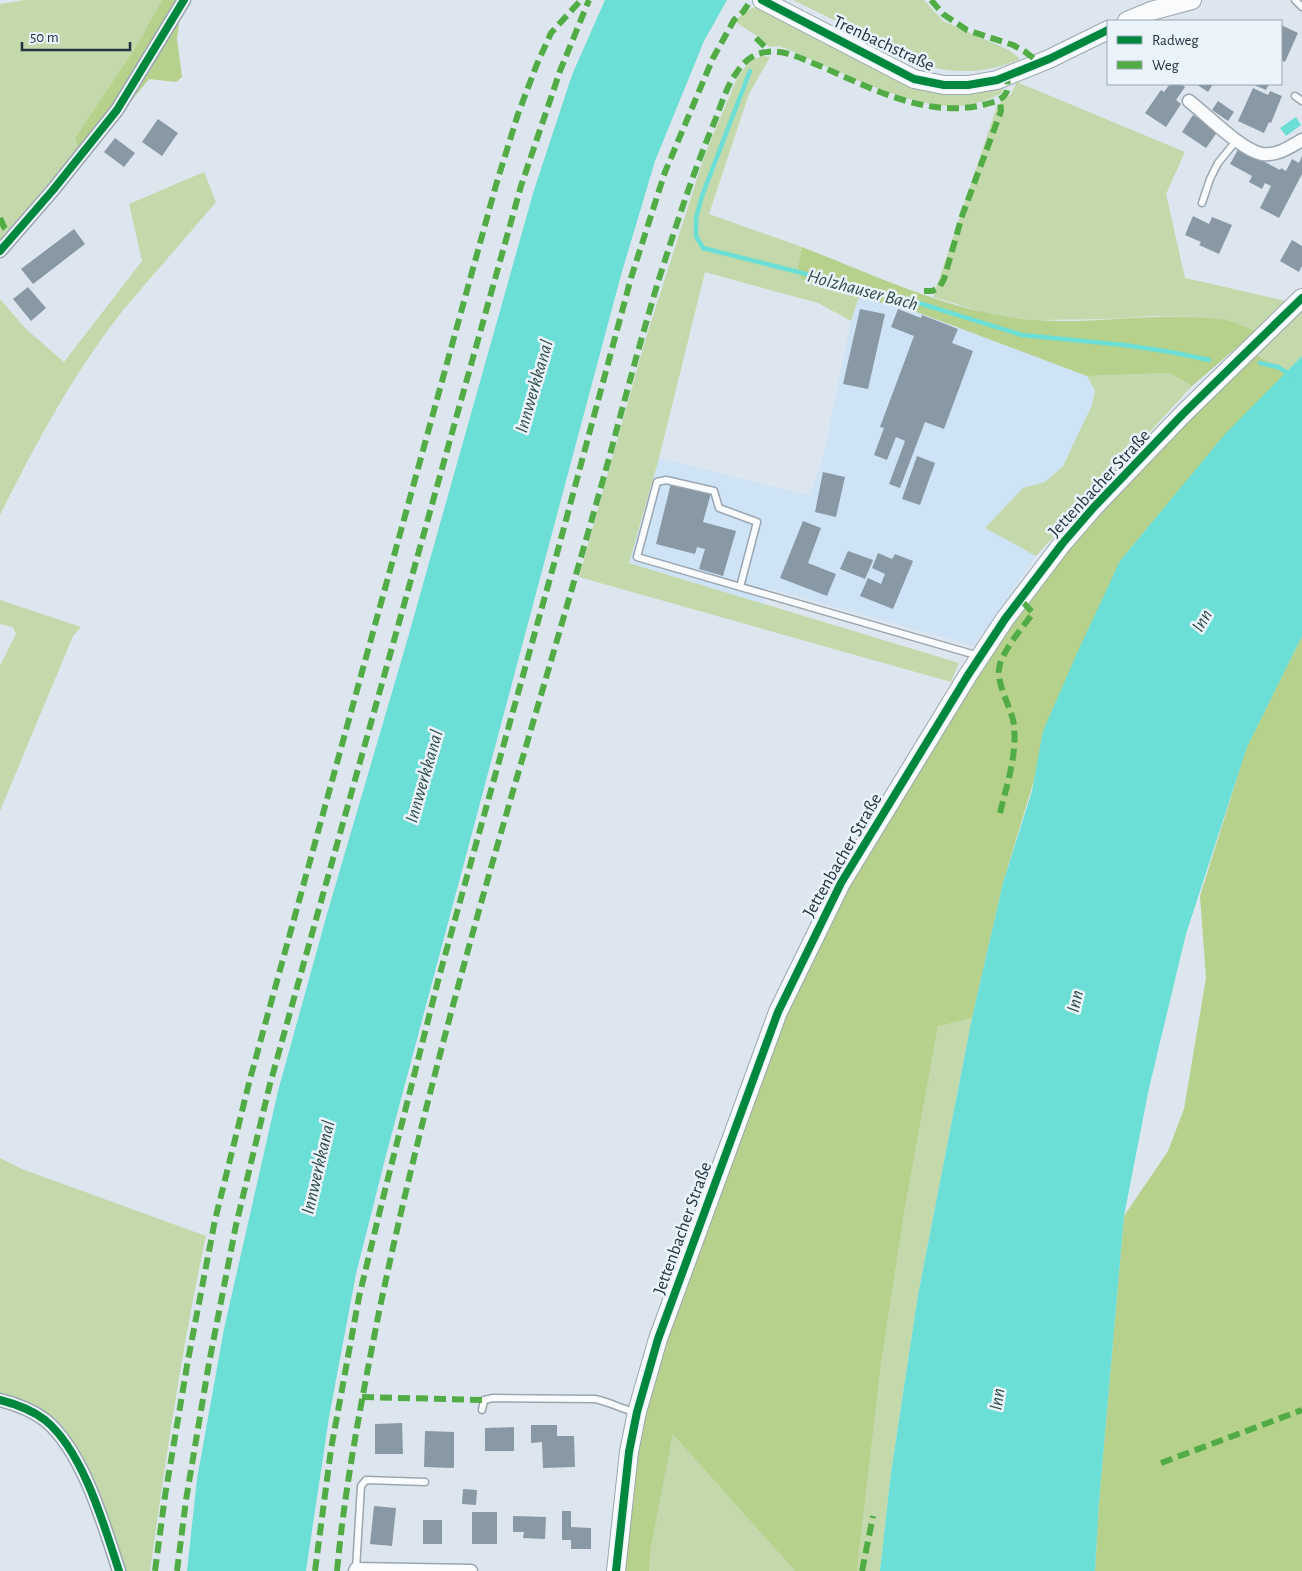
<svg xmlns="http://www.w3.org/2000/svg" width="1302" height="1571" font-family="'Alegreya Sans',sans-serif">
  <rect width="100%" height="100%" fill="#dde6ee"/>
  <polygon fill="#cee3f5" points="859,297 914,311 1087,376 1095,391 1092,405 1063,466 1045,482 1023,488 985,528 1036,556 974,646 768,588 764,604 629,563 659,458 790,491 810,495 823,457 851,321"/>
  <g fill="#c3d9ab">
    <polygon points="25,0 162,0 135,48 75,138 79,149 0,240 0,4"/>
    <path d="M793,0H924L943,21L1009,50L1020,59C992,72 960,74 930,67Z"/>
    <path d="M757,6L896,76L1002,85L1003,88L1002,93C987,101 968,107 950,106C891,102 834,67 779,46L770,47L757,36L734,21L748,10Z"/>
    <polygon points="762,56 770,57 749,94 709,214 802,247 798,266 801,279 859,297 851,321 818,303 705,272 659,458 629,563 959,663 951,682 579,577 645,341 704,157 738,76 750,61"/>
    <polygon points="1017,82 1185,152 1166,194 1185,278 1286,301 1256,331 1231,321 1197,317 1155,316 1110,319 1038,320 995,316 933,297 997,106 1011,94"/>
    <path d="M204,172L216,202C186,238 154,273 124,309C74,372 36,443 0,515V299L26,329L64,362L142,261L129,204Z"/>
    <polygon points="1302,305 1302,356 1287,372 1254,354"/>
    <polygon points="1170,373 1192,386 1036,556 985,528 1023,488 1045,482 1063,466 1092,405 1095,391 1087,376"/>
    <polygon points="0,600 81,627 73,636 0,811 0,666 16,634 13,627 0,624"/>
    <polygon points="972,1018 918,1295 891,1473 880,1571 857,1571 881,1365 905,1208 938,1025"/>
    <path d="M0,1158L22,1169L206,1236C182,1346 166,1459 150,1571H123L67,1437L0,1395Z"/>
    <polygon points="673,1433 795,1571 649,1571 651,1547"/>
  </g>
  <g fill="#b5d18c">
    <polygon points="162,0 179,0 180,17 177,39 182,77 176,82 149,79 113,123 79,149 75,138 135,48"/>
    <path d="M802,247C877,276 956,315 1037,320C1086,324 1136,315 1185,317C1200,317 1216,318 1231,321C1239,324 1248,328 1256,331L1192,386L1170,373L1087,376L914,311L859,297L801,279L798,266Z"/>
    <polygon points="1254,354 1287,372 1225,435 1120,561 1035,777 1003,883 972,1018 938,1026 905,1208 881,1365 857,1571 795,1571 673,1434 651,1547 649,1571 622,1571 629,1497 647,1400 670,1320 787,1011 836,908 966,693 1021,613 1066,552 1130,479"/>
    <polygon points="1302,636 1302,1571 1095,1571 1099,1502 1124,1216 1168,1151 1184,1109 1206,978 1200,896 1247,746"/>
  </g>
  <g fill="#6bded6">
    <polygon points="605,0 727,0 704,41 655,161 621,275 385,1159 356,1274 329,1417 306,1571 187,1571 197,1479 224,1329 278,1091 327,914 407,641 534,190 572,75"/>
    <polygon points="1296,117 1301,125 1286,136 1280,128"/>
    <polygon points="1302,356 1302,636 1247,747 1186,934 1149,1088 1124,1216 1099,1502 1095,1571 880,1571 891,1473 918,1295 972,1018 1003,883 1032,791 1043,731 1078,651 1120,561 1225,434"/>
  </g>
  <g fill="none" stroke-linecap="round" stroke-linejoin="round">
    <g stroke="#6bded6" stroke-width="4.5">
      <polyline points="750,71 702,196 696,218 696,236 703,248 909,300 1022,335 1124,345 1171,352 1209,360"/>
      <polyline points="1260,363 1278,367 1291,375"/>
    </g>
  </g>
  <g fill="#8898a4">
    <polygon points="1281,25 1298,33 1285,62 1281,60"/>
    <polygon points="1170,84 1181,84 1185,87 1176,100 1181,104 1166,127 1145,113 1161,90 1164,92"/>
    <polygon points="1196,84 1213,84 1208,92"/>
    <polygon points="1252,84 1269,84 1266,90"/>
    <polygon points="1253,88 1268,95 1270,91 1282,96 1271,123 1269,122 1264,133 1238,121"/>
    <polygon points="1218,101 1234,112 1228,121 1212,110"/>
    <polygon points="1193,115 1218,131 1206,148 1182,132"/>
    <polygon points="158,119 178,133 162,156 142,142"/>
    <polygon points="115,138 135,153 124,167 104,152"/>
    <polygon points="1239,148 1280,170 1281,168 1286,171 1292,159 1299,163 1302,156 1302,174 1279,218 1260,208 1271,186 1265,183 1262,189 1249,182 1252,176 1230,164"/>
    <polygon points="1193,216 1209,224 1212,217 1232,225 1219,254 1199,245 1201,242 1185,235"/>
    <polygon points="74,229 85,244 33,284 21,269"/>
    <polygon points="1292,240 1302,246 1302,266 1299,272 1280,261"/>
    <polygon points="28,287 46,308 31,321 13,299"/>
    <polygon points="860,309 885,314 868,389 843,384"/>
    <polygon points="898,309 921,318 922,315 958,329 952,343 973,351 944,429 925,422 900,488 889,484 905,441 896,437 887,460 874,455 884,428 880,427 914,336 891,327"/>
    <polygon points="917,456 935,463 920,505 902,499"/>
    <polygon points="823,472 845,477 836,517 815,512"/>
    <polygon points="671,483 711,493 703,522 736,531 723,576 699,569 705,549 697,547 695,554 656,544"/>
    <polygon points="803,521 821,528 808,563 836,574 827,596 780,578"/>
    <polygon points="848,551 873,560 865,579 840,569"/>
    <polygon points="878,553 892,559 895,554 913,561 893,609 860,596 868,578 881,584 885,574 872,568"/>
    <polygon points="402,1423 403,1454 375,1454 375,1424"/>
    <polygon points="531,1425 557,1425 557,1436 574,1436 575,1467 543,1468 542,1442 531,1443"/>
    <polygon points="514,1427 514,1451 485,1451 485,1428"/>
    <polygon points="425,1431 454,1432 454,1468 424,1467"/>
    <polygon points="463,1489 477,1490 476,1505 462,1504"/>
    <polygon points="374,1506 396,1508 392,1546 370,1544"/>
    <polygon points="562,1511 571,1511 571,1527 591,1528 591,1549 571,1549 571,1540 562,1540"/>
    <rect x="472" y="1512" width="25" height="32"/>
    <polygon points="513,1516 546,1517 545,1539 523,1538 524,1532 513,1532"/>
    <rect x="423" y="1520" width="19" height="24"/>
  </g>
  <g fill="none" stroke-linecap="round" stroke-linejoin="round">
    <g stroke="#9aa6b0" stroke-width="9">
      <g id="lane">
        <polyline points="1295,0 1302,7"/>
        <polyline points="1295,96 1302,101"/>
        <polyline points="1202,203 1210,179 1218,163 1236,141"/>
        <polyline points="740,587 757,522 719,508 714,491 666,480 657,482 637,557 979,656"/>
        <path d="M482,1410L484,1400L493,1398L595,1399C610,1402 621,1409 635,1412"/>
        <polyline points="356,1569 361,1486 366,1480 425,1482"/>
      </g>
    </g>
    <g stroke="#9aa6b0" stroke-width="15">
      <g id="street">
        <path d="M1189,101C1207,115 1241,150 1262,154C1277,156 1290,147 1302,140"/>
        <polyline points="0,251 53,190 117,110 184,0"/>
        <path d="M0,1400C16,1404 32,1410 45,1420C83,1451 104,1525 119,1571"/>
        <polyline points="355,1571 356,1569 471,1571"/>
      </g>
    </g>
    <g stroke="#9aa6b0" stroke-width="20">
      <g id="secondary">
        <polyline points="762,0 914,79 944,85 968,85 997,80 1049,59 1108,30"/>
        <polyline points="1127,21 1151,11 1192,0"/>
        <polyline points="616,1571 629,1452 637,1412 658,1339 778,1012 841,883 968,675 1005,619 1062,544 1094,507 1183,414 1302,298"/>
      </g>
    </g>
    <use href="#lane" stroke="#fafbfc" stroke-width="6"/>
    <use href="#street" stroke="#fafbfc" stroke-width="12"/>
    <use href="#secondary" stroke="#fafbfc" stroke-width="18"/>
    <g stroke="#52ac46" stroke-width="6" stroke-dasharray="12 6" stroke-linecap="butt">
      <polyline points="931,0 943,14 967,30 1013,45 1024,51 1040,63"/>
      <polyline points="756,38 769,51"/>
      <polyline points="0,218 4,227 13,236"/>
      <polyline points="924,291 932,291 939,288 944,279 962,216 1001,111 1000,100"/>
      <path d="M1000,813C1007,784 1017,756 1014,725C1012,709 997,686 999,669C1001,652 1023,627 1033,613L1020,599"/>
      <polyline points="362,1397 484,1400"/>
      <polyline points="1161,1463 1302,1410"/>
      <polyline points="155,1571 165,1496 188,1360 215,1220 250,1079 496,185 518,114 537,64 551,33 581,0"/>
      <polyline points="177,1571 186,1500 209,1363 236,1225 270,1084 521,186 560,71 589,0"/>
      <polyline points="315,1571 331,1449 359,1297 383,1198 439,977 559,546 631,278 665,172 713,58 734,20 743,12 751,0"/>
      <path d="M337,1571C345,1484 362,1398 379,1312C418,1126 469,942 522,760C551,661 580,562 608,462C624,402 640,342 658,282C675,229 692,175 714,123C721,106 726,87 737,72C744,61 754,53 767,52C785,49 804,60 820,66C873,89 931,121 990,103C1007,98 1009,93 1007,76"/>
      <polyline points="862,1571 873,1516"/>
    </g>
    <g stroke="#eaf2fa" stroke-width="11">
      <g id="cycleway">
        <polyline points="762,0 914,79 944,85 968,85 997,80 1049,59 1108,30"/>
        <polyline points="0,251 53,190 117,110 184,0"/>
        <path d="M0,1400C16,1404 32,1410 45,1420C83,1451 104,1525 119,1571"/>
        <polyline points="616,1571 629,1452 637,1412 658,1339 778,1012 841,883 968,675 1005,619 1062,544 1094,507 1183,414 1302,298"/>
      </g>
    </g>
    <use href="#cycleway" stroke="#00873e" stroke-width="8"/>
  </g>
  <g text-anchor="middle" stroke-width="5" stroke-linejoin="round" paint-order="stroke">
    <g font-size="18" fill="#213342" stroke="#eaf2fa">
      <text transform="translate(884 43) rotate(25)" y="6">Trenbachstraße</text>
      <text transform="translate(1099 483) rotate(-47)" y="6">Jettenbacher Straße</text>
      <text transform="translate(842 855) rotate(-60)" y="6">Jettenbacher Straße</text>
      <text transform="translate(682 1228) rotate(-70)" y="6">Jettenbacher Straße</text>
    </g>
    <g font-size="19" font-style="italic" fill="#2d4d48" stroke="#eaf2fa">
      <text transform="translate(863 289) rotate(15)" y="7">Holzhauser Bach</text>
      <text transform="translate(533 386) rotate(-74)" y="7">Innwerkkanal</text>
      <text transform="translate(1201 620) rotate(-59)" y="7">Inn</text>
      <text transform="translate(423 776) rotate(-74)" y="7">Innwerkkanal</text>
      <text transform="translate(1074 1001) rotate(-77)" y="7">Inn</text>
      <text transform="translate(317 1167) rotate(-77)" y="7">Innwerkkanal</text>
      <text transform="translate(996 1399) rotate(-82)" y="7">Inn</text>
    </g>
  </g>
  <rect x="1107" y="20" width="175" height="65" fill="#eaf2fa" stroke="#9aa6b0"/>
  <rect x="1117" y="36" width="25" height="8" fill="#00873e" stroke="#9aa6b0"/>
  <text x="1152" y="45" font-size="15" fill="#213342">Radweg</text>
  <rect x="1117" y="61" width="25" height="8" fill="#52ac46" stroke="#9aa6b0"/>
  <text x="1152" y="70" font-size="15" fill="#213342">Weg</text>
  <path d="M22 42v8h108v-8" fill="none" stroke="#213342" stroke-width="2.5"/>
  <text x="30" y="42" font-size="15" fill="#213342" stroke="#eaf2fa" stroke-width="4" paint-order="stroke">50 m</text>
</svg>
